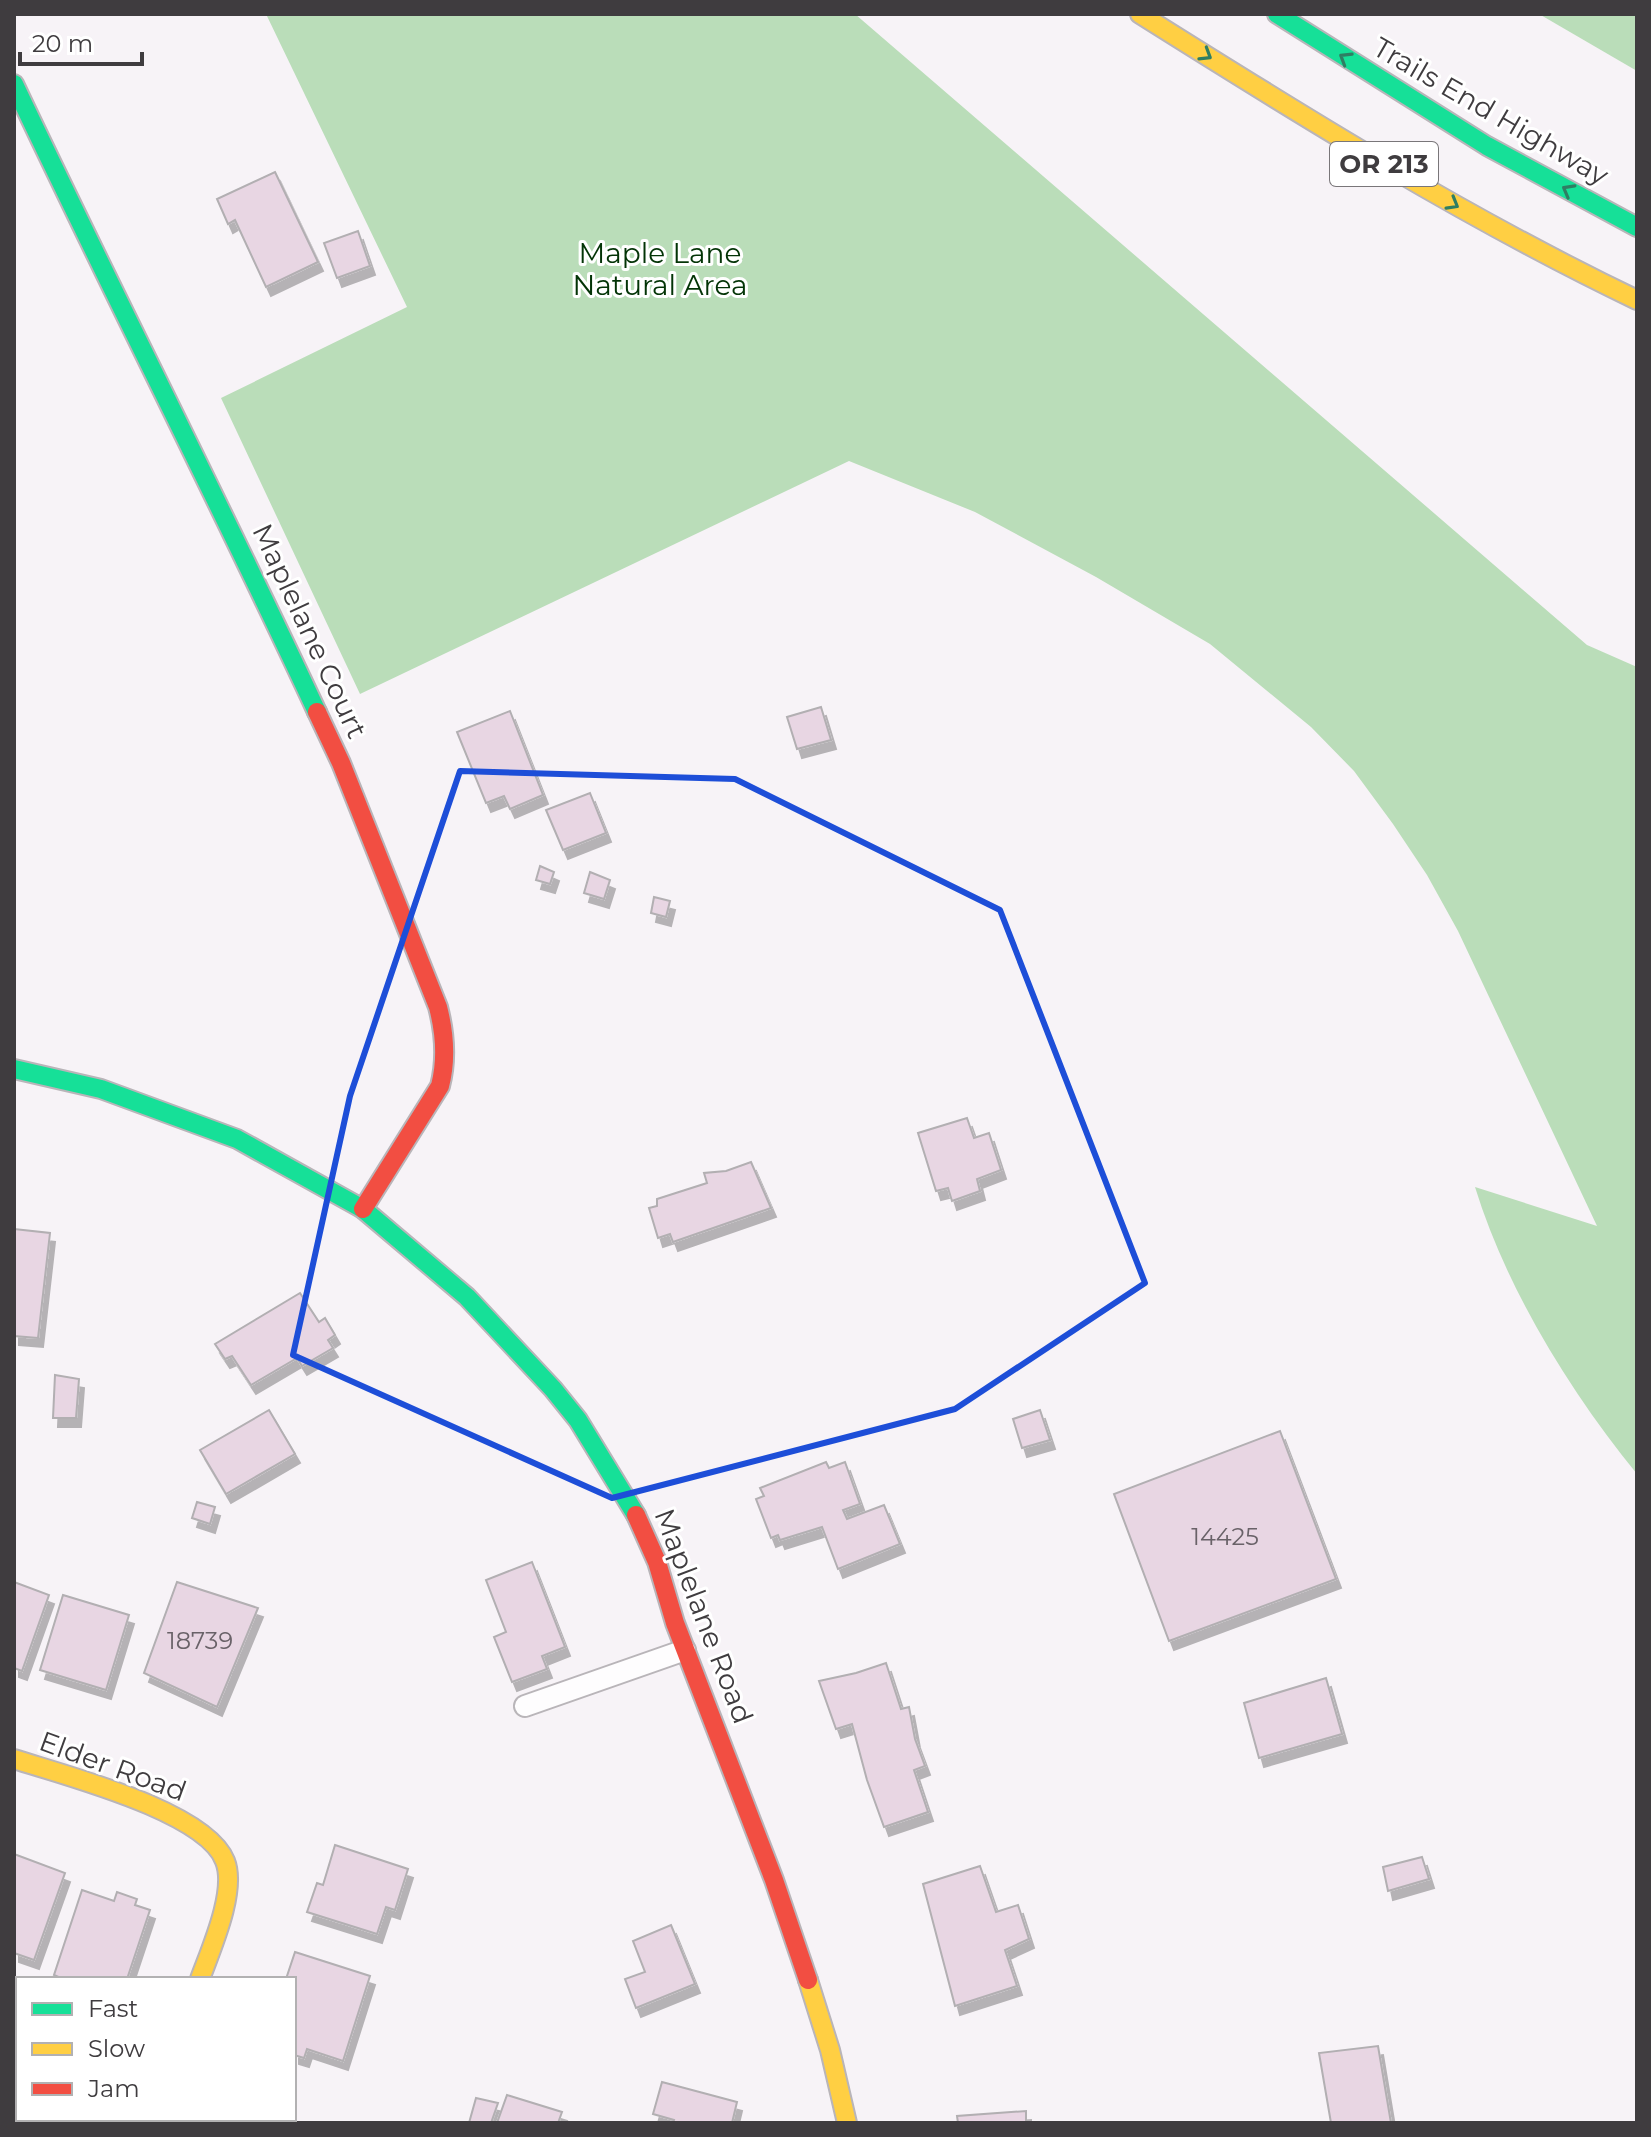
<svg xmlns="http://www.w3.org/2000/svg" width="1651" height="2137" font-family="Montserrat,sans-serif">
  <defs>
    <filter id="shadow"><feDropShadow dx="5" dy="9" stdDeviation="0" flood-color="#0004"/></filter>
  </defs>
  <rect width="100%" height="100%" fill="#f7f3f7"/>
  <g fill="#baddb9">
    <path d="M266,14H855L1587,645L1637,667V1474C1570,1392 1506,1288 1475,1187L1597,1226L1458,931L1427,875L1393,824L1354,771L1311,727L1210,644L1096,577L975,512L849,461L360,694L221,398L407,307Z"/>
    <polygon points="1539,14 1637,14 1637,71"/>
  </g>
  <g fill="#e8d6e3" stroke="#b2afb2" stroke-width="2" filter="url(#shadow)">
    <polygon points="275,172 318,262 266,287 235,220 228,224 217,199"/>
    <polygon points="358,231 370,266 337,278 324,243"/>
    <polygon points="821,707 831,740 797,749 787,717"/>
    <polygon points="510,711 543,795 510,809 504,796 486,803 457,732"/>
    <polygon points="590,793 606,833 563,850 546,810"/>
    <polygon points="540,866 554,872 550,884 536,880"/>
    <polygon points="590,872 610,880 604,899 584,893"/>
    <polygon points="654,897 670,901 666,917 651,913"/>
    <polygon points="967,1118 974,1138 989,1133 1001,1170 977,1179 980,1191 952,1201 948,1188 936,1191 918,1133"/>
    <polygon points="751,1162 771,1208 673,1242 670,1234 658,1238 649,1208 657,1206 657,1199 707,1183 704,1173 726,1171"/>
    <polygon points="14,1229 50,1233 38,1338 14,1336"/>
    <polygon points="300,1293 319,1322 325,1318 335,1335 328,1340 333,1348 302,1366 297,1358 251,1385 232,1356 225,1359 215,1344"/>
    <polygon points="55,1375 79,1379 76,1418 53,1418"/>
    <polygon points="269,1410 295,1454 226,1494 200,1450"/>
    <polygon points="1040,1410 1050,1440 1022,1448 1013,1419"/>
    <polygon points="1280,1431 1336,1579 1169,1641 1114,1494"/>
    <polygon points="826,1462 829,1468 845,1462 860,1504 843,1510 847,1519 884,1505 900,1544 838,1569 822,1527 780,1540 778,1535 771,1538 756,1499 764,1496 760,1488"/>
    <polygon points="197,1502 215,1507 210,1524 192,1518"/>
    <polygon points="532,1562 565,1647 542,1656 547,1669 512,1682 494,1637 506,1632 486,1580"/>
    <polygon points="14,1582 49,1595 22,1671 14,1668"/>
    <polygon points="177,1582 258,1608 217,1707 144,1673"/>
    <polygon points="63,1595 129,1615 106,1690 40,1670"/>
    <polygon points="886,1663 901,1709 909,1707 915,1739 925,1766 914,1770 928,1812 884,1827 867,1780 852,1724 836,1729 819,1681 856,1673"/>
    <polygon points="1326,1678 1342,1734 1259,1758 1244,1703"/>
    <polygon points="335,1845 408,1869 395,1910 386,1907 377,1934 307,1912 317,1883 323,1885"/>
    <polygon points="14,1854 65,1873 34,1960 14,1953"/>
    <polygon points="1422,1857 1429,1879 1388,1891 1383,1867"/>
    <polygon points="980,1866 996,1912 1018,1905 1029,1939 1005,1950 1017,1986 955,2006 923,1884"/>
    <polygon points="82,1890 114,1901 117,1892 137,1899 135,1905 150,1910 127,1979 63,1979 54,1975"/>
    <polygon points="671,1925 695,1984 636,2008 625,1979 645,1972 633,1941"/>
    <polygon points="295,1952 370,1976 343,2061 307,2049 304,2058 294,2055 294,1979 286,1979"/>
    <polygon points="1378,2046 1391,2123 1331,2123 1319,2053"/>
    <polygon points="662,2082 737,2102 732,2123 673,2123 674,2120 653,2114"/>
    <polygon points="507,2095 562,2112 558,2123 497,2123"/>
    <polygon points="476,2098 498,2103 491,2123 469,2123"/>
    <polygon points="14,2099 18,2101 18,2119 76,2119 74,2123 14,2123"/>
    <polygon points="1026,2111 1026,2123 958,2123 957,2116"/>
  </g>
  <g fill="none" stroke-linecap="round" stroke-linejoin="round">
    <g stroke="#b9b5b9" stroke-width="24">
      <polyline id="lane" points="525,1706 685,1650"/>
    </g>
    <g stroke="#b9b5b9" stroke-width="44">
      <g id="street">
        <polyline points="256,2119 267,2123"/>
        <polyline points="152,2123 154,2119"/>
      </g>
    </g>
    <g stroke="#b9b5b9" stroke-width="22">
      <g id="fast">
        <polyline points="1277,14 1487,146 1637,227"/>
        <path d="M14,84C113,294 219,501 317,712"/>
        <polyline points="14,1069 101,1089 237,1139 363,1209 467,1297 553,1389 578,1420 636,1515"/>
      </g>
    </g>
    <g stroke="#b9b5b9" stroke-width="22">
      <g id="slow">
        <path d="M1140,14C1302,116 1464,217 1637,300"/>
        <path d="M14,1759C63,1775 206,1811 225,1861C237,1891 211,1949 200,1979"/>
        <polyline points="808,1980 830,2050 847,2123"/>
      </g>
    </g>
    <g stroke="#b9b5b9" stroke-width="22">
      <g id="jam">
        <path d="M317,712L341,763L438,1007C445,1034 447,1059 440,1086L363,1209"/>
        <polyline points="636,1515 657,1562 675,1623 774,1880 808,1980"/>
      </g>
    </g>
    <use href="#lane" stroke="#fefdfe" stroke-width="20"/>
    <use href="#street" stroke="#fefdfe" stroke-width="40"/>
    <use href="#fast" stroke="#16e098" stroke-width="18"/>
    <use href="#slow" stroke="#ffcf43" stroke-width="18"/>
    <use href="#jam" stroke="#f24e42" stroke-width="18"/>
  </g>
  <defs><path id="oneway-chevron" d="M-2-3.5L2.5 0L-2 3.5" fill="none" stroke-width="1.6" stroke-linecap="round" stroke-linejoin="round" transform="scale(2)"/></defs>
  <g stroke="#2f7e63">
    <use href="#oneway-chevron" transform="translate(1206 55) rotate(32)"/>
    <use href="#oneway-chevron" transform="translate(1345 58) rotate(-148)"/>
    <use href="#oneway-chevron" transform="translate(1568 190) rotate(-151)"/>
    <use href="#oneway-chevron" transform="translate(1453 204) rotate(30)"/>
  </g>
  <path fill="none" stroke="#1d4ed8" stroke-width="6" stroke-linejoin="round" d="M460,771L735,779L1000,910L1145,1283L955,1409L612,1498L293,1355L350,1096Z"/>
  <g text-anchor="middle" stroke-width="6" stroke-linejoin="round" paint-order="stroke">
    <g font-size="24" fill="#696268">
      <text x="1225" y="1545">14425</text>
      <text x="200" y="1649">18739</text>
    </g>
    <rect fill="#fff" stroke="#797679" stroke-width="2" x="1330" y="142" width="108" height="44" rx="6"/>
    <g font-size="26" font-weight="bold" fill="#3f3c3f">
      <text x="1384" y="173">OR 213</text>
    </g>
    <g font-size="28" fill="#3f3c3f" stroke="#fff">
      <text transform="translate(1491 111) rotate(30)" y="10">Trails End Highway</text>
      <text transform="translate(310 631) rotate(65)" y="10">Maplelane Court</text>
      <text transform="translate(704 1616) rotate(69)" y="10">Maplelane Road</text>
      <text transform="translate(113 1766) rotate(20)" y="10">Elder Road</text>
    </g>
    <g font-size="28" fill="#033406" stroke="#fff">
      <text x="660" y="263">Maple Lane<tspan x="660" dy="32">Natural Area</tspan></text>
    </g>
  </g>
  <rect width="1651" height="2137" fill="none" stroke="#3f3c3f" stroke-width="32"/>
  <rect x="16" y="1977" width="280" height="144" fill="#ffffff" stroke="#b2b1b2" stroke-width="2"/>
  <rect x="32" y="2003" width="40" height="12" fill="#16e098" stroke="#b2b1b2" stroke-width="2"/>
  <text x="88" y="2017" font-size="24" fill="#3f3c3f">Fast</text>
  <rect x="32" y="2043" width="40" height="12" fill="#ffcf43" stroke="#b2b1b2" stroke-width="2"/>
  <text x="88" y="2057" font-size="24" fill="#3f3c3f">Slow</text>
  <rect x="32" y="2083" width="40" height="12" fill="#f24e42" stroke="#b2b1b2" stroke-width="2"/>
  <text x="88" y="2097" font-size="24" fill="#3f3c3f">Jam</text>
  <path d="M20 52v12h122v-12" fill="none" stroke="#3f3c3f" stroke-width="4"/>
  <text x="32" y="52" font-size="24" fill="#3f3c3f" stroke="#ffffff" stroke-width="6" paint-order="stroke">20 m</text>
</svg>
